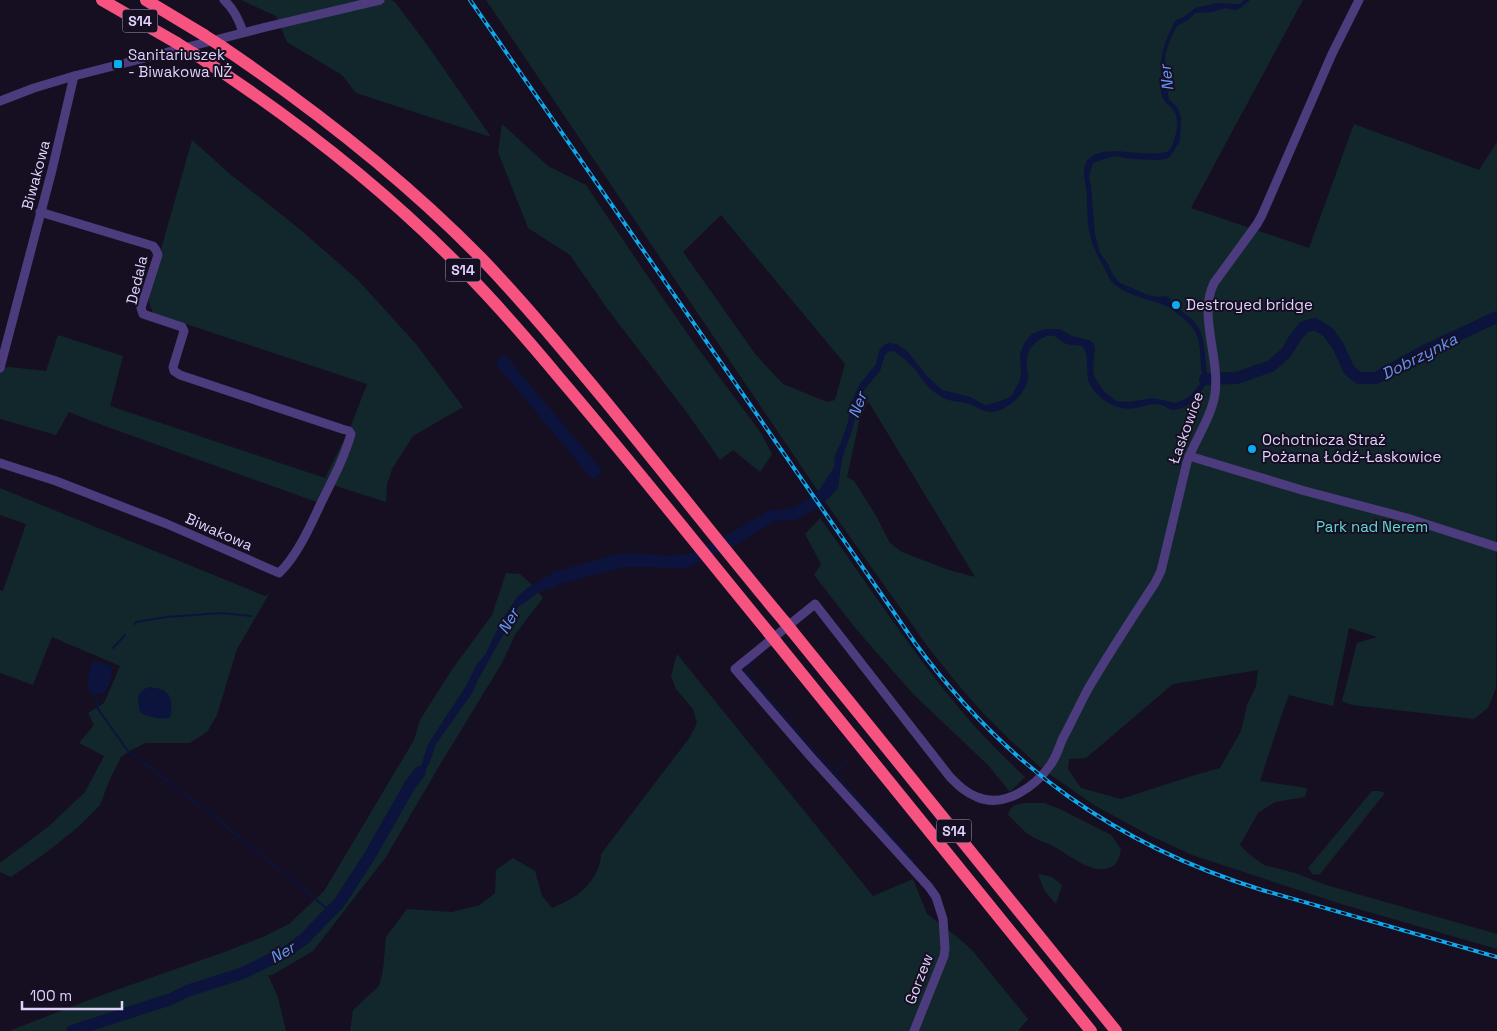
<svg xmlns="http://www.w3.org/2000/svg" width="1497" height="1031" font-family="'Space Grotesk',sans-serif">
  <rect width="100%" height="100%" fill="#160f22"/>
  <g fill="#12272b" fill-rule="evenodd">
    <polygon points="241,0 391,0 395,2 428,46 491,137 356,93 342,75 287,42 276,16"/>
    <path d="M486,0H1303L1191,208L1309,248L1354,124L1479,170L1497,142L1496,688L1488,708L1474,719L1352,705L1342,701L1357,643L1377,637L1349,628L1333,706L1289,695L1283,711L1260,781L1307,788L1305,797L1275,802L1258,813L1240,845L1249,854L1264,865L1295,873L1326,885L1497,934V949L1341,904L1192,855L1149,835L1094,805L1048,773V763L1047,762L1041,768L1009,739L984,714L960,687L928,647L826,503ZM721,215L845,364L835,400L827,402L783,384L756,355L683,252ZM868,401L975,577L946,569L902,552L890,543L875,514L854,481L847,477L859,422ZM1258,670L1256,686L1247,705L1241,731L1220,768L1195,775L1121,799L1081,788L1068,769L1069,759L1086,758L1173,684Z"/>
    <polygon points="502,124 548,166 586,185 642,268 694,343 761,433 772,454 760,472 733,450 720,460 688,414 609,311 570,255 528,228 498,152"/>
    <polygon points="192,140 231,175 297,227 357,279 416,344 463,407 413,436 392,469 387,484 386,502 330,484 317,502 102,425 69,412 56,435 0,419 0,368 9,367 46,371 58,335 123,356 110,406 325,478 352,423 367,384 153,313 149,302 148,295"/>
    <polygon points="0,488 265,596 269,594 237,649 217,715 207,732 190,743 146,743 131,750 121,757 110,779 100,805 77,828 47,852 11,877 0,872 0,863 48,827 85,792 104,756 79,743 94,725 88,713 104,703 120,666 52,637 33,685 0,673 0,590 3,591 26,524 0,515"/>
    <path d="M820,518C868,584 912,653 964,714C983,737 1004,757 1025,777L1010,792L988,765L913,694L856,629L814,575L821,564L805,534Z"/>
    <polygon points="506,573 520,574 531,584 543,598 516,633 502,663 438,768 386,857 313,951 272,975 268,975 278,997 286,1031 9,1031 102,995 227,951 263,937 289,924 324,891 414,740 420,720 451,671 492,615"/>
    <path d="M677,654L873,896L913,879L927,914L956,936L972,950L1028,1019L1018,1031H350L353,1010L379,986L383,970L386,937L407,909L452,912L480,905L495,893L496,870L513,858L535,871L542,896L552,908C560,904 570,900 577,895C590,885 601,870 601,854L690,737L697,723L693,709L676,689L671,676Z"/>
    <polygon points="1372,791 1379,791 1385,793 1320,874 1313,875 1308,868"/>
    <path d="M1025,803H1044L1060,809L1111,835L1121,849C1120,855 1118,863 1113,866C1095,878 1068,854 1053,846C1045,842 1035,839 1028,834C1021,829 1015,821 1008,815C1010,805 1017,804 1025,803Z"/>
    <polygon points="1038,874 1052,877 1062,885 1056,904 1044,890"/>
  </g>
  <g fill="#0c143d">
    <path d="M1244,0H1250L1239,9L1235,10L1225,8L1213,12L1195,13L1188,20L1177,26L1170,40L1165,55L1166,83L1169,99L1178,108L1181,118L1180,141L1172,154L1168,158L1160,160L1133,159L1114,156L1093,163L1089,176L1091,187L1095,234L1100,253L1108,264L1113,275L1120,283L1148,295L1159,297L1164,296L1169,297C1172,306 1190,315 1197,325C1206,338 1204,357 1207,372L1210,377H1214V382L1207,383C1197,397 1191,408 1173,410C1167,409 1164,405 1158,404C1150,404 1143,407 1135,408C1118,412 1097,399 1090,384C1084,372 1091,357 1082,346C1077,345 1072,346 1067,344C1060,342 1056,333 1047,336C1034,341 1024,352 1027,368C1027,372 1029,375 1028,379C1026,394 1006,412 991,412C983,412 976,406 969,404C959,401 949,402 940,396C930,390 923,381 917,372C911,364 902,357 894,351L888,352L885,355L880,371L865,389L860,399L853,427L842,459L838,488L829,498L813,511L795,520L774,521L735,545L686,568L672,569L656,567H625L559,584C552,589 546,589 540,592C532,596 528,602 519,606L478,680L473,692L436,744L430,762L415,788L404,782L415,775L422,763L428,744L466,686L477,664L485,655L502,620L517,597L526,589L554,572L618,554L635,553L670,556L688,554L722,538L768,511L793,508L810,498L819,490L831,472L834,467L835,455L841,442L848,422L850,406L859,385L876,364L879,351L884,345L888,343L897,344L908,352L927,376L942,390L970,397L985,405L994,403L1008,398L1012,395L1020,380L1021,374L1020,354L1023,346L1027,339L1032,334L1045,329H1060L1072,336L1089,340L1093,343L1095,348L1093,368L1094,376L1103,390L1116,401L1128,402L1153,398L1176,403L1187,398L1191,395L1200,384L1203,377C1198,361 1204,340 1191,326C1185,319 1176,312 1168,307C1152,299 1130,297 1115,285C1110,281 1108,275 1105,269C1089,242 1087,229 1087,197C1087,184 1077,163 1094,155C1115,145 1145,159 1169,151C1175,142 1180,123 1175,113C1171,104 1163,105 1161,91C1160,86 1161,81 1161,76C1161,52 1164,41 1176,20L1184,17L1195,8L1218,3L1240,4Z"/>
    <polygon points="504,355 506,356 603,472 594,479 591,478 496,364 496,362"/>
    <path d="M94,661L109,665L112,668C112,676 110,687 104,693H91L89,691C87,682 89,669 94,661Z"/>
    <path d="M149,687C169,689 173,695 171,715L169,718C159,719 147,717 140,712C138,700 135,692 149,687Z"/>
  </g>
  <g fill="none" stroke-linecap="round" stroke-linejoin="round">
    <g stroke="#0c143d" stroke-width="2">
      <polyline points="135,624 136,622 167,617 221,613 251,616"/>
      <polyline points="113,648 125,635"/>
      <polyline points="752,661 747,667 745,672 913,862"/>
      <polyline points="95,693 98,709 128,751 215,817 331,912"/>
      <polyline points="835,772 846,762"/>
    </g>
    <g stroke="#0c143d" stroke-width="12">
      <polyline points="1205,379 1237,378 1271,366 1286,353 1295,338 1304,327 1315,324 1328,332 1338,346 1349,370 1359,378 1376,378 1424,351 1497,317"/>
      <polyline points="72,1031 171,999 187,991 243,973 286,952 304,939 339,903 369,857 410,785 420,772"/>
    </g>
    <g stroke="#4c3c7e" stroke-width="9">
      <path d="M224,0C234,9 239,20 243,32"/>
      <polyline points="0,101 34,88 74,76 266,27 380,0"/>
      <polyline points="0,368 52,170 74,76"/>
      <polyline points="1189,456 1305,491 1407,518 1497,547"/>
      <path d="M0,463L56,481L167,524L279,573C298,555 311,524 322,501C333,479 344,458 351,434L349,431L342,429L180,375L174,371L173,367L184,331L182,327L143,314L141,308L158,255L156,250L153,246L40,212"/>
      <path d="M914,1031L944,956L945,948L943,919L936,897L929,887L811,757L735,669L815,604L950,777C958,785 966,793 977,797C1005,809 1036,786 1051,764C1056,757 1059,748 1062,740C1071,723 1079,706 1088,689C1109,653 1132,618 1155,583L1161,571L1187,462C1195,440 1211,418 1215,394C1220,357 1198,315 1214,283L1257,224L1262,215L1332,54L1359,0"/>
    </g>
    <g stroke="#f65380" stroke-width="12">
      <polyline points="102,0 177,43"/>
      <polyline points="146,0 204,35"/>
      <path d="M221,46C314,109 403,178 482,259C524,303 563,350 602,397C663,471 722,547 784,621"/>
      <path d="M193,53C294,118 389,192 472,279C503,311 533,346 562,381C633,464 700,549 769,633"/>
      <polyline points="792,631 1116,1031"/>
      <polyline points="777,643 1091,1031"/>
    </g>
    <g stroke="#0caaee" stroke-width="4">
      <path id="rail" d="M470,0L915,643C1005,766 1116,845 1262,890L1497,957"/>
    </g>
    <use href="#rail" stroke="#160f22" stroke-width="2" stroke-dasharray="5.5" stroke-linecap="butt"/>
    <g stroke="#f65380" stroke-width="12">
      <polyline points="204,35 221,46"/>
      <polyline points="177,43 193,53"/>
      <polyline points="784,621 792,631"/>
      <polyline points="769,633 777,643"/>
    </g>
  </g>
  <g fill="#0caaee" stroke="#160f22" stroke-width="2">
    <rect x="113" y="59" width="10" height="10" rx="2.5"/>
    <circle cx="1176" cy="305" r="5"/>
    <circle cx="1252" cy="449" r="5"/>
  </g>
  <g text-anchor="middle" stroke-width="4" stroke-linejoin="round" paint-order="stroke">
    <g fill="#160f22" stroke="#a398bb" stroke-width="1">
      <rect x="122.5" y="9.5" width="35" height="23" rx="4"/>
      <rect x="445.5" y="258.5" width="35" height="23" rx="4"/>
      <rect x="936.5" y="819.5" width="35" height="23" rx="4"/>
    </g>
    <g font-size="14" font-weight="bold" fill="#dfd2fd">
      <text x="140" y="26">S14</text>
      <text x="463" y="275">S14</text>
      <text x="954" y="836">S14</text>
    </g>
    <g font-size="15" fill="#dfd2fd" stroke="#160f22" text-anchor="start">
      <text x="128" y="60">Sanitariuszek<tspan x="128" dy="17">- Biwakowa NŻ</tspan></text>
      <text x="1186" y="310">Destroyed bridge</text>
      <text x="1262" y="445">Ochotnicza Straż<tspan x="1262" dy="17">Pożarna Łódź-Łaskowice</tspan></text>
    </g>
    <g font-size="15" fill="#dfd2fd" stroke="#160f22">
      <text transform="translate(36 175) rotate(-75)" y="5">Biwakowa</text>
      <text transform="translate(137 280) rotate(-77)" y="5">Dedala</text>
      <text transform="translate(1186 428) rotate(-70)" y="5">Łaskowice</text>
      <text transform="translate(219 532) rotate(24)" y="5">Biwakowa</text>
      <text transform="translate(919 979) rotate(-69)" y="5">Gorzew</text>
    </g>
    <g font-size="15" fill="#62d9d3" stroke="#160f22">
      <text x="1372" y="532">Park nad Nerem</text>
    </g>
    <g font-size="16" font-style="italic" fill="#6596f7" stroke="#160f22">
      <text transform="translate(1166 78) rotate(-97)" y="6">Ner</text>
      <text transform="translate(1419 356) rotate(-27)" y="6">Dobrzynka</text>
      <text transform="translate(857 405) rotate(-69)" y="6">Ner</text>
      <text transform="translate(508 621) rotate(-60)" y="6">Ner</text>
      <text transform="translate(282 952) rotate(-30)" y="6">Ner</text>
    </g>
  </g>
  <path d="M22 1001v8h100v-8" fill="none" stroke="#dfd2fd" stroke-width="2.5"/>
  <text x="30" y="1001" font-size="15" fill="#dfd2fd" stroke="#160f22" stroke-width="4" paint-order="stroke">100 m</text>
</svg>
